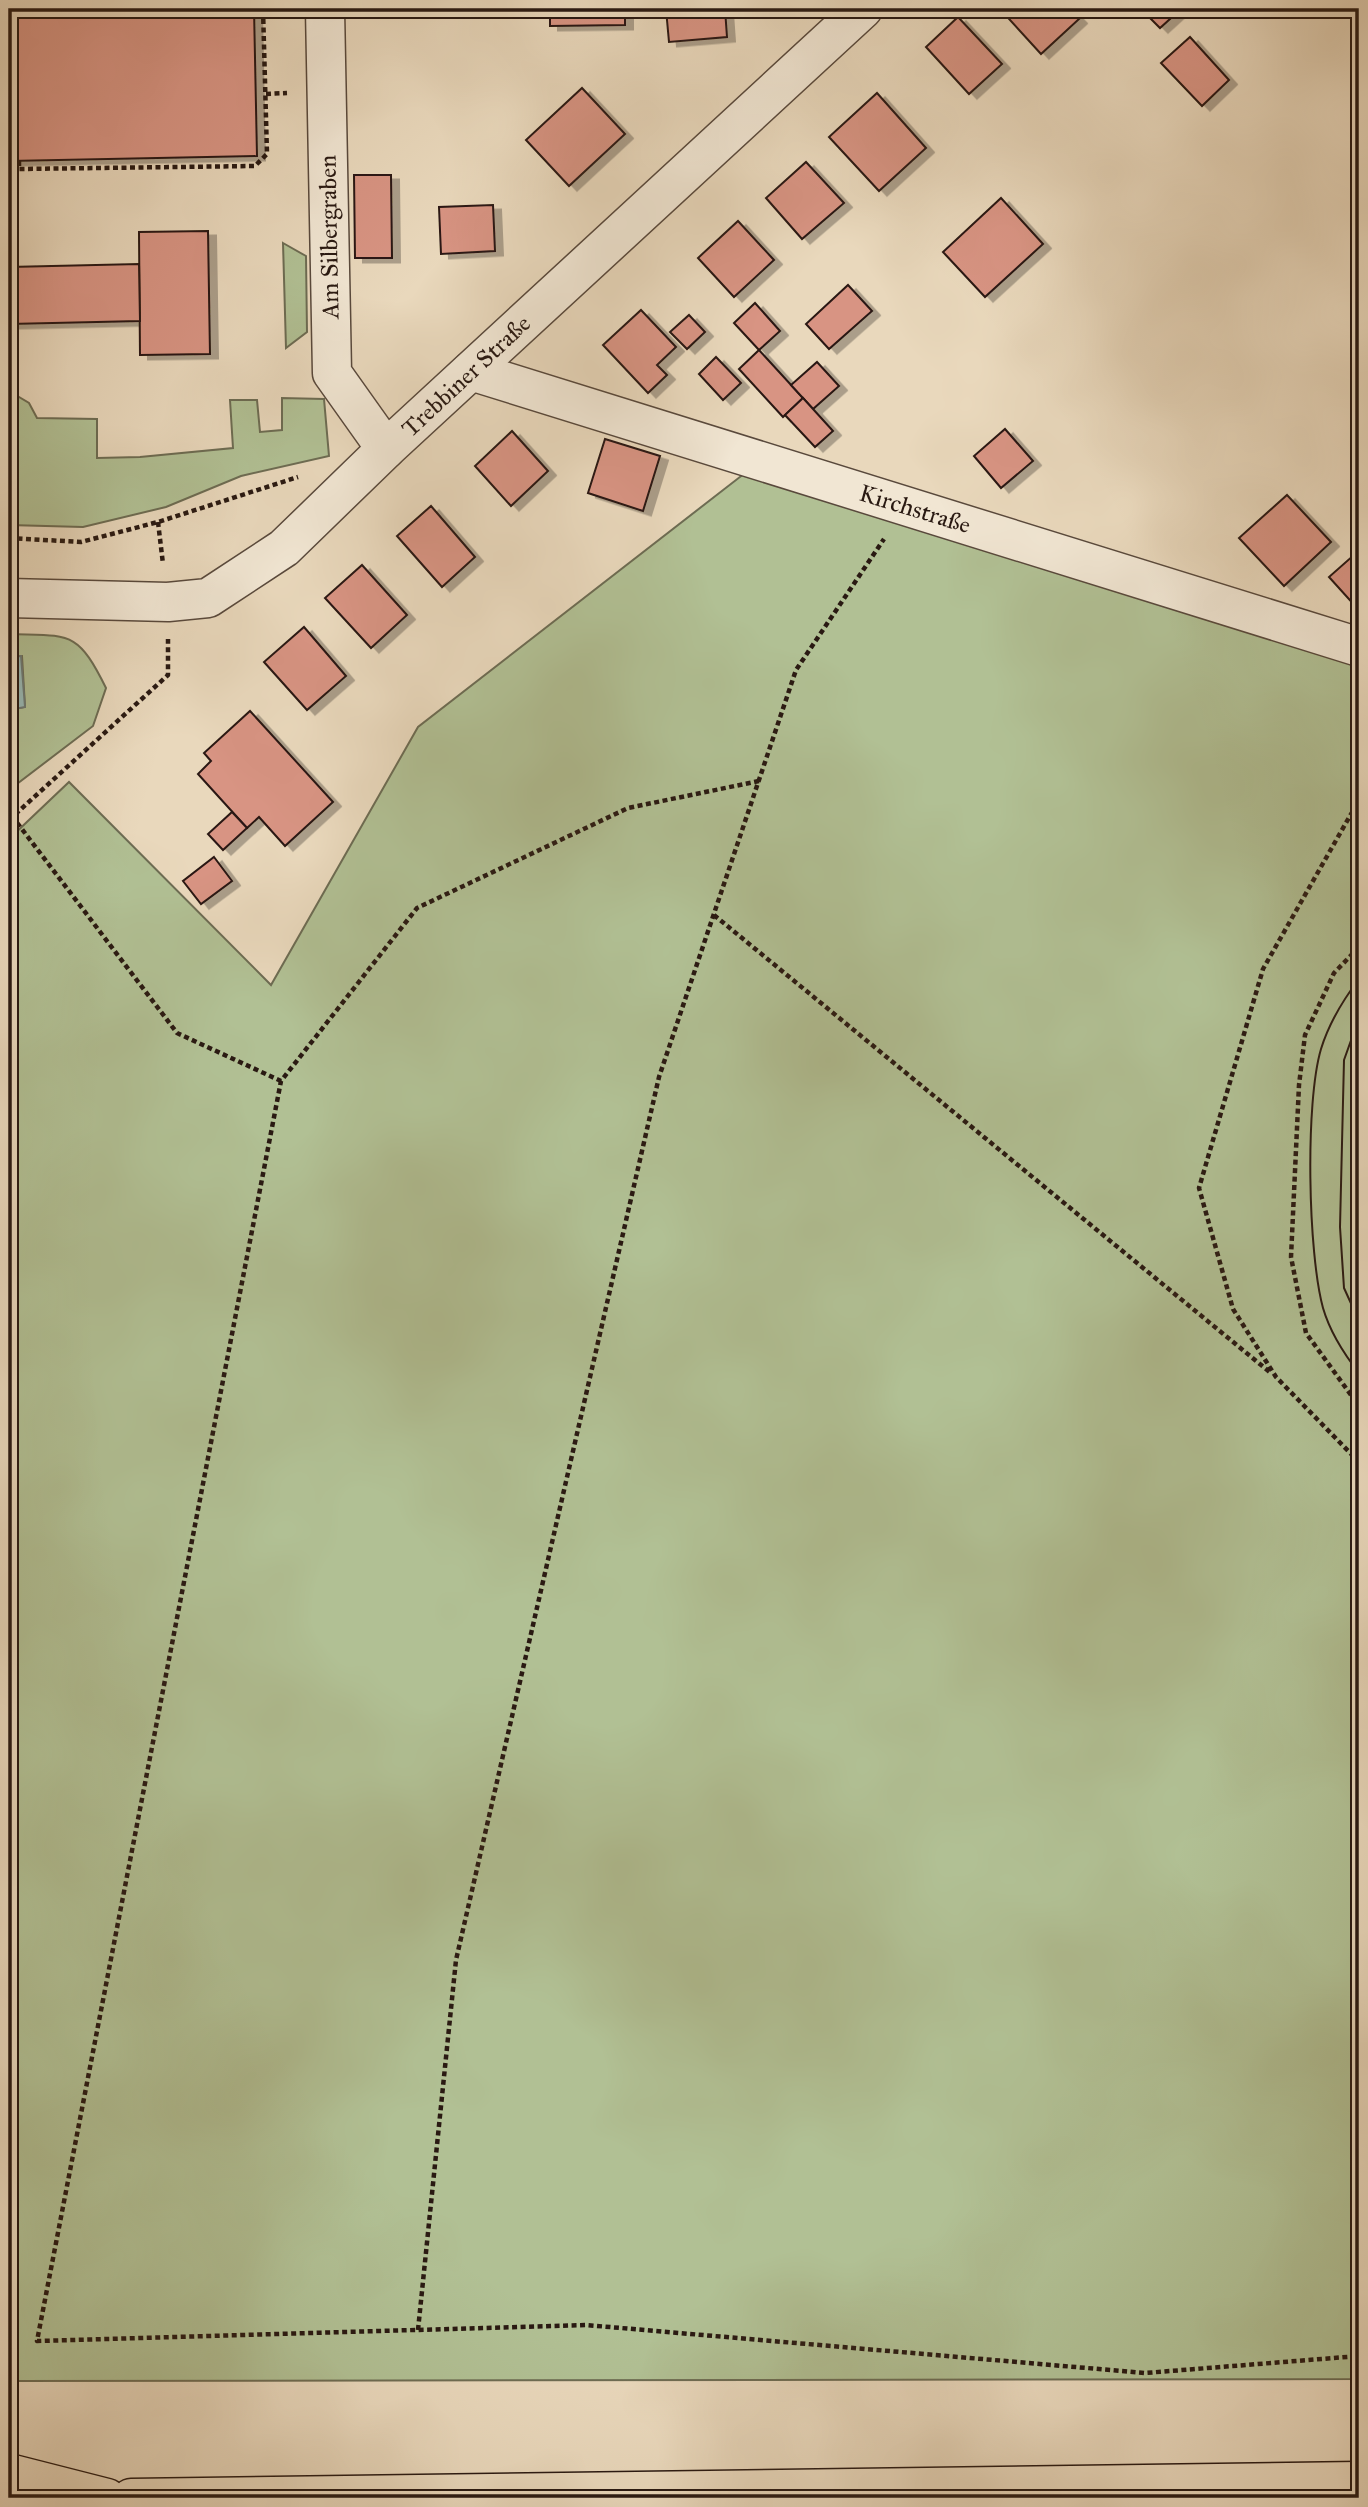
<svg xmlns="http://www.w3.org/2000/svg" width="1368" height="2507" font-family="'IM FELL Great Primer',serif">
  <defs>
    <filter id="shadow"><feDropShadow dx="8" dy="4.5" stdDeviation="0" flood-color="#0004"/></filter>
  </defs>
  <rect width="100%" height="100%" fill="#e9d8bc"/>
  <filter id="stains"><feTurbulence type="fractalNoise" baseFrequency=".00286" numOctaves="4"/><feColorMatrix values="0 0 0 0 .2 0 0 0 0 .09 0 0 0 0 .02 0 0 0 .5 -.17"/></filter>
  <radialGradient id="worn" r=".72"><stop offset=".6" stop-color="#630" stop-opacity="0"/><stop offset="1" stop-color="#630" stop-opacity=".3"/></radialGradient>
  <g fill="#b1c094" stroke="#6d6c53" stroke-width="2">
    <polygon points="283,243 306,256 307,332 286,348"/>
    <polygon points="9,391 29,403 37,418 97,419 97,458 140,457 233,448 230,400 257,400 260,432 282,430 282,398 324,399 329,456 241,476 166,507 83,527 9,525"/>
    <polygon points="745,473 1359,659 1359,2379 9,2381 9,839 69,782 271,985 418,727"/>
    <path d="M9,634C69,636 77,629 106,688L93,726L9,790V710L25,707L22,656L9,657Z"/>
  </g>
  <polygon fill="#98b9b6" stroke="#6c7974" stroke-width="2" points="21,656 25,707 9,710 9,657"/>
  <g fill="#d89483" stroke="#291912" stroke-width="2" filter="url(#shadow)">
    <polygon points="9,9 254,9 257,156 9,161"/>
    <polygon points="550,9 625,9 625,25 550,26"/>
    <polygon points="666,9 725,9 727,37 669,42"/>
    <polygon points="1000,9 1069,9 1079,19 1041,54"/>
    <polygon points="1141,9 1181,9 1160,28"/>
    <polygon points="958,17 1002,64 969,94 926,47"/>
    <polygon points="1190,37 1229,80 1202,106 1161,63"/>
    <polygon points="582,88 625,134 569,186 526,140"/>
    <polygon points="877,93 926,148 879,191 829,137"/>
    <polygon points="806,162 844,203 802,239 766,198"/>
    <polygon points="354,175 391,175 392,258 355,258"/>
    <polygon points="1001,198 1043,244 985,297 943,252"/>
    <polygon points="493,205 495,251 441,254 439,207"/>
    <polygon points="738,221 774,260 734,297 698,258"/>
    <polygon points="208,231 210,354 140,355 139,232"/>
    <polygon points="139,264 140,321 9,324 9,267"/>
    <polygon points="848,285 872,311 829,349 806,324"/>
    <polygon points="755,303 780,331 759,350 734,323"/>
    <polygon points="641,310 676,347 657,365 667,375 648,393 603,345"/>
    <polygon points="689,315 705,332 687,349 670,332"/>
    <polygon points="759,350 803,398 783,417 739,369"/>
    <polygon points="716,357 741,383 723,400 699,374"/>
    <polygon points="817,362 839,386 813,409 791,385"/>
    <polygon points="803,398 833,431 815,447 785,415"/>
    <polygon points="1005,429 1033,461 1001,488 974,456"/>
    <polygon points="512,431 548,471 511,506 475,466"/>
    <polygon points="605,439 660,456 643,511 588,493"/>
    <polygon points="1287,495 1331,542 1284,586 1239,538"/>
    <polygon points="431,506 475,557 442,587 397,536"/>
    <polygon points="1355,554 1359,558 1357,608 1329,577"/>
    <polygon points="362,565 407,615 371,648 325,598"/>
    <polygon points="304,627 346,676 307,710 264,662"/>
    <polygon points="250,711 333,802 285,846 259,817 247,828 198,774 211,761 204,753"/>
    <polygon points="232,812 247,828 223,850 208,834"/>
    <polygon points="214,857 232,881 201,904 183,881"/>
  </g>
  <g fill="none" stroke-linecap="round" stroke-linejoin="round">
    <g stroke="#59493c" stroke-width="41">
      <g id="minor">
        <polyline points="325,9 332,373 386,449"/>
        <polyline points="471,371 1359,647"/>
        <polyline points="9,598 168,602 208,598 284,548 386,449 863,9"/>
      </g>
    </g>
    <g stroke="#291912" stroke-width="41">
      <g id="motorway">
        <polyline points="9,2473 107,2498"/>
        <polyline points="131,2498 1359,2481"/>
      </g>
    </g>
    <g stroke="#291912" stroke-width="4.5" stroke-dasharray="5 3.5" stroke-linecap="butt">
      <polyline points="266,94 287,93"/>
      <polyline points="19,161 19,169 255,166 267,154 263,9"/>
      <polyline points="158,522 163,564"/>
      <polyline points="9,538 81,542 158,522 298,477"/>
      <polyline points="759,781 628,808 417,908 281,1081 37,2341 586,2325 1145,2373 1359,2356"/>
      <polyline points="1359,805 1351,814 1263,969 1199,1188 1233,1309 1276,1377 1359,1462"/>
      <polyline points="12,816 177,1033 281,1081"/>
      <polyline points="9,820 168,675 168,639"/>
      <polyline points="714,915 1272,1374"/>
      <polyline points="1359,947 1334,973 1305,1035 1299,1085 1291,1257 1306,1333 1359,1406"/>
      <polyline points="418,2330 456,1960 659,1077 796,670 884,539"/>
    </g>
    <use href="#minor" stroke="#f1e6d3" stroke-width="38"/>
    <use href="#motorway" stroke="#e9d8bc" stroke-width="38"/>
    <g stroke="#291912" stroke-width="2">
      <path d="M1359,979C1343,1000 1329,1023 1321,1049C1305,1103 1308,1253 1323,1308C1330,1332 1344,1354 1359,1373"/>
      <polyline points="1359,1018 1344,1060 1340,1227 1344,1288 1359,1321"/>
    </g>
  </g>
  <g text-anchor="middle" stroke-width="7" stroke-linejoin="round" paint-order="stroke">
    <g font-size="24" fill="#291912" stroke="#f1e6d3">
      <text transform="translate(329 237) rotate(-91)" y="8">Am Silbergraben</text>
      <text transform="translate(466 376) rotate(-43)" y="8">Trebbiner Straße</text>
      <text transform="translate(915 509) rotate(17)" y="8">Kirchstraße</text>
    </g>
  </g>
  <rect width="1368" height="2507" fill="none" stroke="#e9d8bc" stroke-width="35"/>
  <rect x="10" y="10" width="1347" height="2486" fill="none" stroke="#291912" stroke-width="3.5"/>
  <rect x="18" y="18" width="1333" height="2472" fill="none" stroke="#291912" stroke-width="2"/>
  <rect width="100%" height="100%" filter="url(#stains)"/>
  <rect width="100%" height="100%" fill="url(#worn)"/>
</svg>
